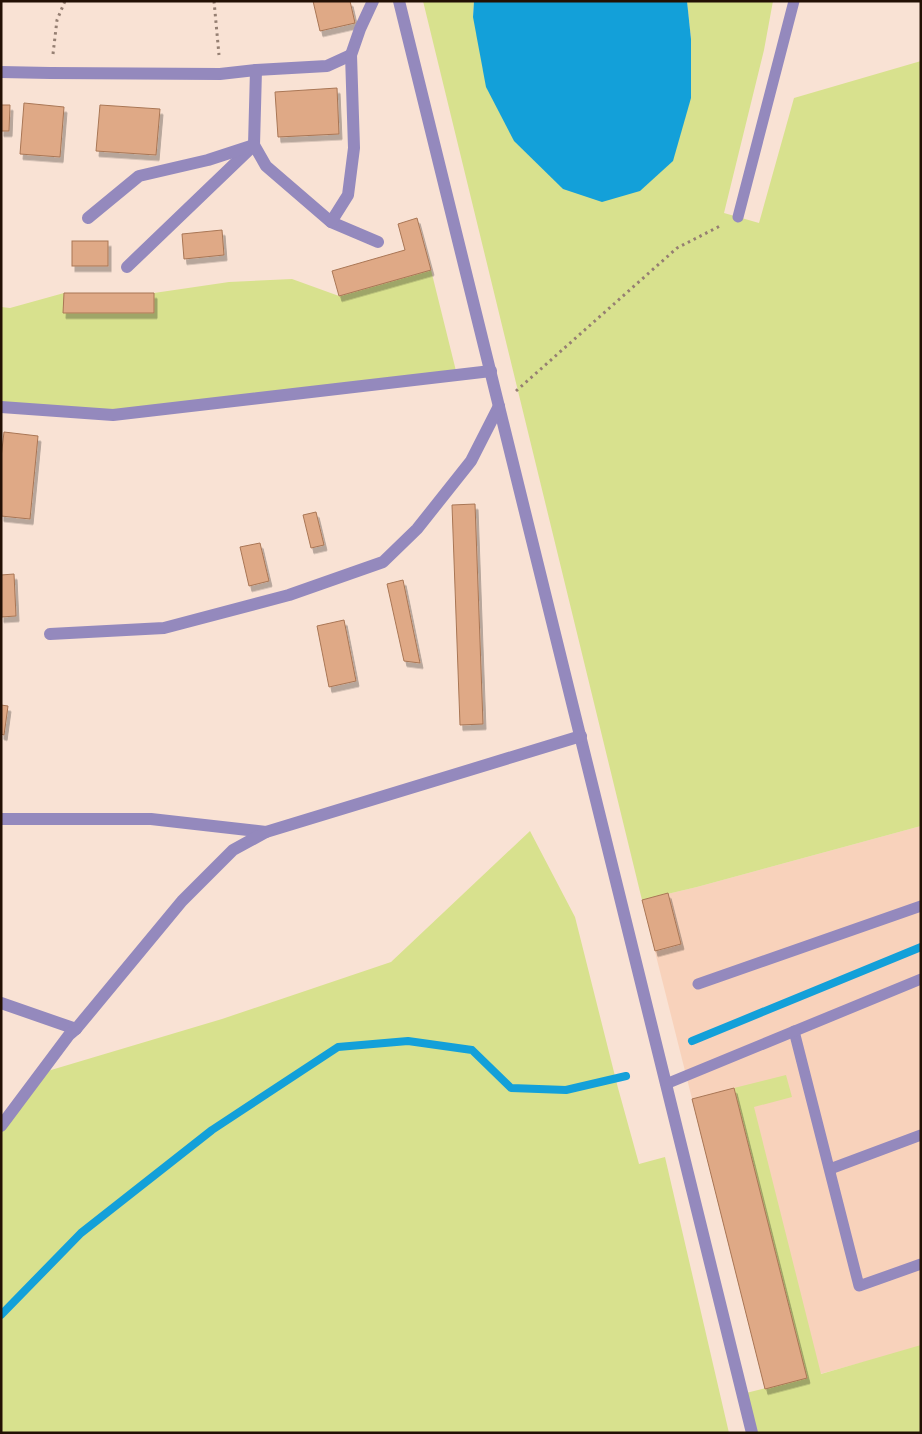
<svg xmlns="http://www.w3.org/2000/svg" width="922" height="1434" font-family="Helvetica,sans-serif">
  <defs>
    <filter id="shadow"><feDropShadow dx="3" dy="5.5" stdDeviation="0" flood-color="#0004"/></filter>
  </defs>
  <rect width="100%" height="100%" fill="#f9e2d4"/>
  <polygon fill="#f8d2bb" points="921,826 921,1349 860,1363 765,1389 642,900 697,887"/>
  <g fill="#d8e18e">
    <polygon points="423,1 474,1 473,17 691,39 687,1 773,1 764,50 724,213 759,223 794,98 921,61 921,826 697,887 642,900"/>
    <polygon points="431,270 457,375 113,415 1,407 1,307 10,308 64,293 64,313 153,313 154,293 229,282 292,279 339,296"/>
    <polygon points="530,831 575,917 618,1088 639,1164 665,1157 729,1433 1,1433 1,1126 41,1073 222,1019 391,962"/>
    <polygon points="786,1075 792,1097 754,1107 821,1374 921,1345 921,1433 752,1433 742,1394 807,1378 734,1088"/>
  </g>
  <polygon fill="#13a0d9" points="474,1 687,1 691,39 691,98 673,161 640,191 602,202 563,189 514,141 486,87 473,17"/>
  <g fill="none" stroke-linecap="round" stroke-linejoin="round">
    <g stroke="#13a0d9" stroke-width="8">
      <polyline points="692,1041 921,947"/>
      <polyline points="1,1315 81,1233 212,1130 338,1047 408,1041 472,1050 511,1088 566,1090 626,1076"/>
    </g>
  </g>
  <g fill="#dfa986" stroke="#a97655" filter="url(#shadow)">
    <polygon points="313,1 350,1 355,23 320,31"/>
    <polygon points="337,88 339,134 278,137 275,92"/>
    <polygon points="24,103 64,107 60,157 20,154"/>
    <polygon points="1,105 10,105 9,131 1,131"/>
    <polygon points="100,105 160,109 156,155 96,151"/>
    <polygon points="417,218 431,270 339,296 332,271 405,250 398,224"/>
    <polygon points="222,230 224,255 184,259 182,234"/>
    <rect x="72" y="241" width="36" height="25"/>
    <polygon points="64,293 154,293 154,313 63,313"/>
    <polygon points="4,432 38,436 30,519 1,516 1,458"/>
    <polygon points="475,504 483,724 460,725 452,505"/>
    <polygon points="316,512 324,545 311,548 303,515"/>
    <polygon points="260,543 269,581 249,586 240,547"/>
    <polygon points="14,574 16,616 1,617 1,575"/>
    <polygon points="403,580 420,663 404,661 387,584"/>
    <polygon points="344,620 356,681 329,687 317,626"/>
    <polygon points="1,705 8,706 4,735 1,734"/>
    <polygon points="668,893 681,944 655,951 642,900"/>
    <polygon points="734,1088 807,1378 765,1389 692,1099"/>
  </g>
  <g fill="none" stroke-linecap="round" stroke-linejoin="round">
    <g stroke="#957f72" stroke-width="3" stroke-dasharray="2.5 4" stroke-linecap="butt">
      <polyline points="214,1 219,55"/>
      <polyline points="53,54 57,20 65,1"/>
      <polyline points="516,391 677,248 722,225"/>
    </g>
    <g stroke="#9489bd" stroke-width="11">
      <polyline points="738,217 794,1"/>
      <polyline points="698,984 921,906"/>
      <polyline points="794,1031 859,1286 921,1264"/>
      <polyline points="666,1084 921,979"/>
      <polyline points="830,1169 921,1135"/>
    </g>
    <g stroke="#9489bd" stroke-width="12">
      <polyline points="399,1 752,1433"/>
      <polyline points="256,70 327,66 351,55"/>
      <polyline points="1,72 50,73 220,74 256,70 254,145 127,267"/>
      <polyline points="88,218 139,176 208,160 254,145 266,166 331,222 378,242"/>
      <polyline points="331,222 348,195 354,148 351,55 360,29 373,1"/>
      <polyline points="1,407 113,415 491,371"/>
      <polyline points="50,634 164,628 289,595 383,562 417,529 471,461 499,406"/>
      <polyline points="1,819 151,819 266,832"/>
      <polyline points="1,1003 76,1029"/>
      <polyline points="1,1126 69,1035 76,1029 182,901 233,850 266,832 581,736"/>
    </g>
  </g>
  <rect width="922" height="1434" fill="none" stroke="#231004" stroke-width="5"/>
</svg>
